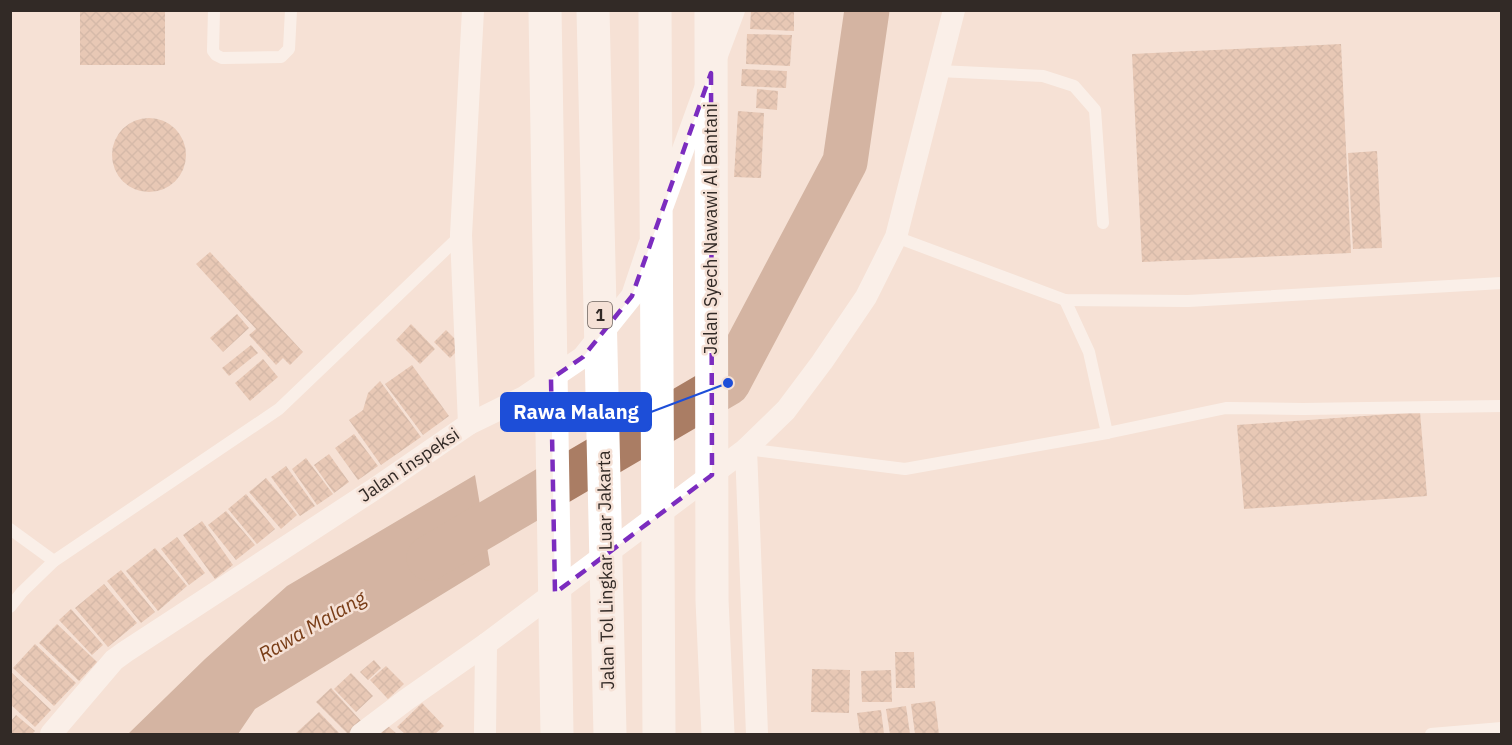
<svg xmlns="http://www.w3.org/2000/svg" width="1512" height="745" font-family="'IBM Plex Sans',sans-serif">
  <defs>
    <pattern id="building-cross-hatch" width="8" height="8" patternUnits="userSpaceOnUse" patternTransform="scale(1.5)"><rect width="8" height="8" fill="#d7a88e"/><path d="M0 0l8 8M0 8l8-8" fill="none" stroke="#af8974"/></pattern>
  </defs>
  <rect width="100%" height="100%" fill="#f5e1d6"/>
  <polygon fill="#aa7d64" points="475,475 490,565 255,709 238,734 128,734 205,659 287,586"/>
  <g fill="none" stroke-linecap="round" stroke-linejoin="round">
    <polyline stroke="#aa7d64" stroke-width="45" points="429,558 728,383 845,162 867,10"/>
  </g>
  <g fill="url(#building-cross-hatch)">
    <rect x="80" y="10" width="85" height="55"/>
    <polygon points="751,10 794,10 794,31 750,29"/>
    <polygon points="747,34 792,35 790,66 746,64"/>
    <polygon points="1341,44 1351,253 1142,262 1132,54"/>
    <polygon points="742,69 787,71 786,88 741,86"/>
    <polygon points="757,89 778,91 777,110 756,108"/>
    <polygon points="738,111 764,113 761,178 734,177"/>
    <circle cx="149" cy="155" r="37"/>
    <polygon points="1377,151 1382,248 1353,249 1348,153"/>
    <polygon points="210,252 303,352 290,365 283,358 276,365 249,335 256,329 196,264"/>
    <polygon points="237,314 249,328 223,352 210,338"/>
    <polygon points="411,324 435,349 420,364 396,340"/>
    <polygon points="446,330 462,346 450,358 434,342"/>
    <polygon points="251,345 258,353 229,376 222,368"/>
    <polygon points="263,359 278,377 250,401 235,383"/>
    <polygon points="412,365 449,416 423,435 385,384"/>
    <polygon points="380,381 421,437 381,465 349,420 363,410 368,393"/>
    <polygon points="1420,412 1427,496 1244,509 1237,425"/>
    <polygon points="354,434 378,466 358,480 335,448"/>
    <polygon points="329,454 349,482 334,493 314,465"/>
    <polygon points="306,458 333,494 317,505 292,469"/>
    <polygon points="286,466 315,506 300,516 271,477"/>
    <polygon points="266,478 297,515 281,529 249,492"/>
    <polygon points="246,494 275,529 257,544 228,509"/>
    <polygon points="226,511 255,545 236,560 208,525"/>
    <polygon points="202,521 233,565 215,579 183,535"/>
    <polygon points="177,537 205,573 189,585 161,549"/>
    <polygon points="155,548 187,586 158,611 126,571"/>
    <polygon points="121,570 155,612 141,623 107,581"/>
    <polygon points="104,584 137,623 108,647 75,608"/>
    <polygon points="71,609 103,645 92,655 59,620"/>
    <polygon points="57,624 97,662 79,681 39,643"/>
    <polygon points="35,644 76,683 54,706 13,668"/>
    <polygon points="895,652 914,652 915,688 896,688"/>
    <polygon points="374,660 381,668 368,680 360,672"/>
    <polygon points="386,666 404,684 388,699 370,680"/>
    <polygon points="812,669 850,670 849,713 811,712"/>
    <polygon points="891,670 892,702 862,702 861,671"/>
    <polygon points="10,671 51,710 35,727 10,704"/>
    <polygon points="351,673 373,696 356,712 334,689"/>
    <polygon points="331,688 362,722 348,734 316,702"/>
    <polygon points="935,701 939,734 915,734 911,704"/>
    <polygon points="422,703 444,726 435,734 405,734 397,727"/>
    <polygon points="906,706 910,734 890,734 886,709"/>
    <polygon points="881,710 884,734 860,734 857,713"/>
    <polygon points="319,712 340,734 295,734"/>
    <polygon points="16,715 35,731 32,734 10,734 10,722"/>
    <polygon points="388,726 397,734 380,734"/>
  </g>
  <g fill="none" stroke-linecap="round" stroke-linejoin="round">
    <g stroke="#fff" stroke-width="12">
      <polyline points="214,10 213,51 216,55 222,58 281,57 289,49 291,10"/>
      <polyline points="939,71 1043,76 1074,86 1095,110 1103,223"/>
      <polyline points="896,237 1065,300 1188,301 1502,283"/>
      <polyline points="1065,300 1089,352 1107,433 1226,408 1303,409 1502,406"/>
      <polyline points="746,449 905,469 1107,433"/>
      <polyline points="10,529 54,561"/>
      <polyline points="10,607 22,592 54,561 279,409 461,235"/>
      <polyline points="1431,734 1502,728"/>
    </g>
    <g stroke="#fff" stroke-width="22">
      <polyline points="717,55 734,10"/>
      <polyline points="663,205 705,89"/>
      <polyline points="469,424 524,397 583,357 632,296 649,245"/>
      <polyline points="746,449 757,734"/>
      <polyline points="51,734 114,660 125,652 373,490 469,424 461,235 473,10"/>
      <polyline points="361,734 406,700 486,644 746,449 786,410 822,362 866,297 896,237 954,10"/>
      <polyline points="485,734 486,644"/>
    </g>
    <g stroke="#fff" stroke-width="33">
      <polyline points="545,10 557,734"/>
      <polyline points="711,10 712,600 718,734"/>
    </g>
    <g stroke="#fff" stroke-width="33">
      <polyline points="593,10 610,734"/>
      <polyline points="655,10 659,734"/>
    </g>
  </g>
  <path d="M0 0H1512V745H0ZM711,73L712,475L555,593L551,379L583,357L632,296Z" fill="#f5e1d6" fill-opacity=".55" fill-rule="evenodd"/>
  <path fill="none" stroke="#7b2cbf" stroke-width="4.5" stroke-dasharray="12 8" stroke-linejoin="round" d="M711,73L712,475L555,593L551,379L583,357L632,296Z"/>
  <g text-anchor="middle" stroke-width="5" stroke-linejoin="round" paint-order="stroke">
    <rect fill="#f5e1d6" stroke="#6c615b" stroke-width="1.5" x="588" y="302" width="24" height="26" rx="4.5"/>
    <g font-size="16" font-weight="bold" fill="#322a26">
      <text x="600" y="321">1</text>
    </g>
    <g font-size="18" fill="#322a26" stroke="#f5e1d6">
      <text transform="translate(711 229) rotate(-90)" y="6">Jalan Syech Nawawi Al Bantani</text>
      <text transform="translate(409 465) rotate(-34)" y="6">Jalan Inspeksi</text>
      <text transform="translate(606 570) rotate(-91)" y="6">Jalan Tol Lingkar Luar Jakarta</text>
    </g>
    <g font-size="20" font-style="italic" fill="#793d17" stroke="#f5e1d6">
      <text transform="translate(312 626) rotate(-30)" y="7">Rawa Malang</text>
    </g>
  </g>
  <path fill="none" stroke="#1d4ed8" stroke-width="2" d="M728 383L651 412"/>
  <circle fill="#1d4ed8" stroke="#f5e1d6" stroke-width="2" cx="728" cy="383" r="6"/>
  <rect fill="#1d4ed8" stroke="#1d4ed8" stroke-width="2" x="501" y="393" width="150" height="38" rx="6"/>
  <g font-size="20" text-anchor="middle" font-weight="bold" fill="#fff">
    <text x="576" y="419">Rawa Malang</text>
  </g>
  <rect width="1512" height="745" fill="none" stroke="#322a26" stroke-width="24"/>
</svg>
